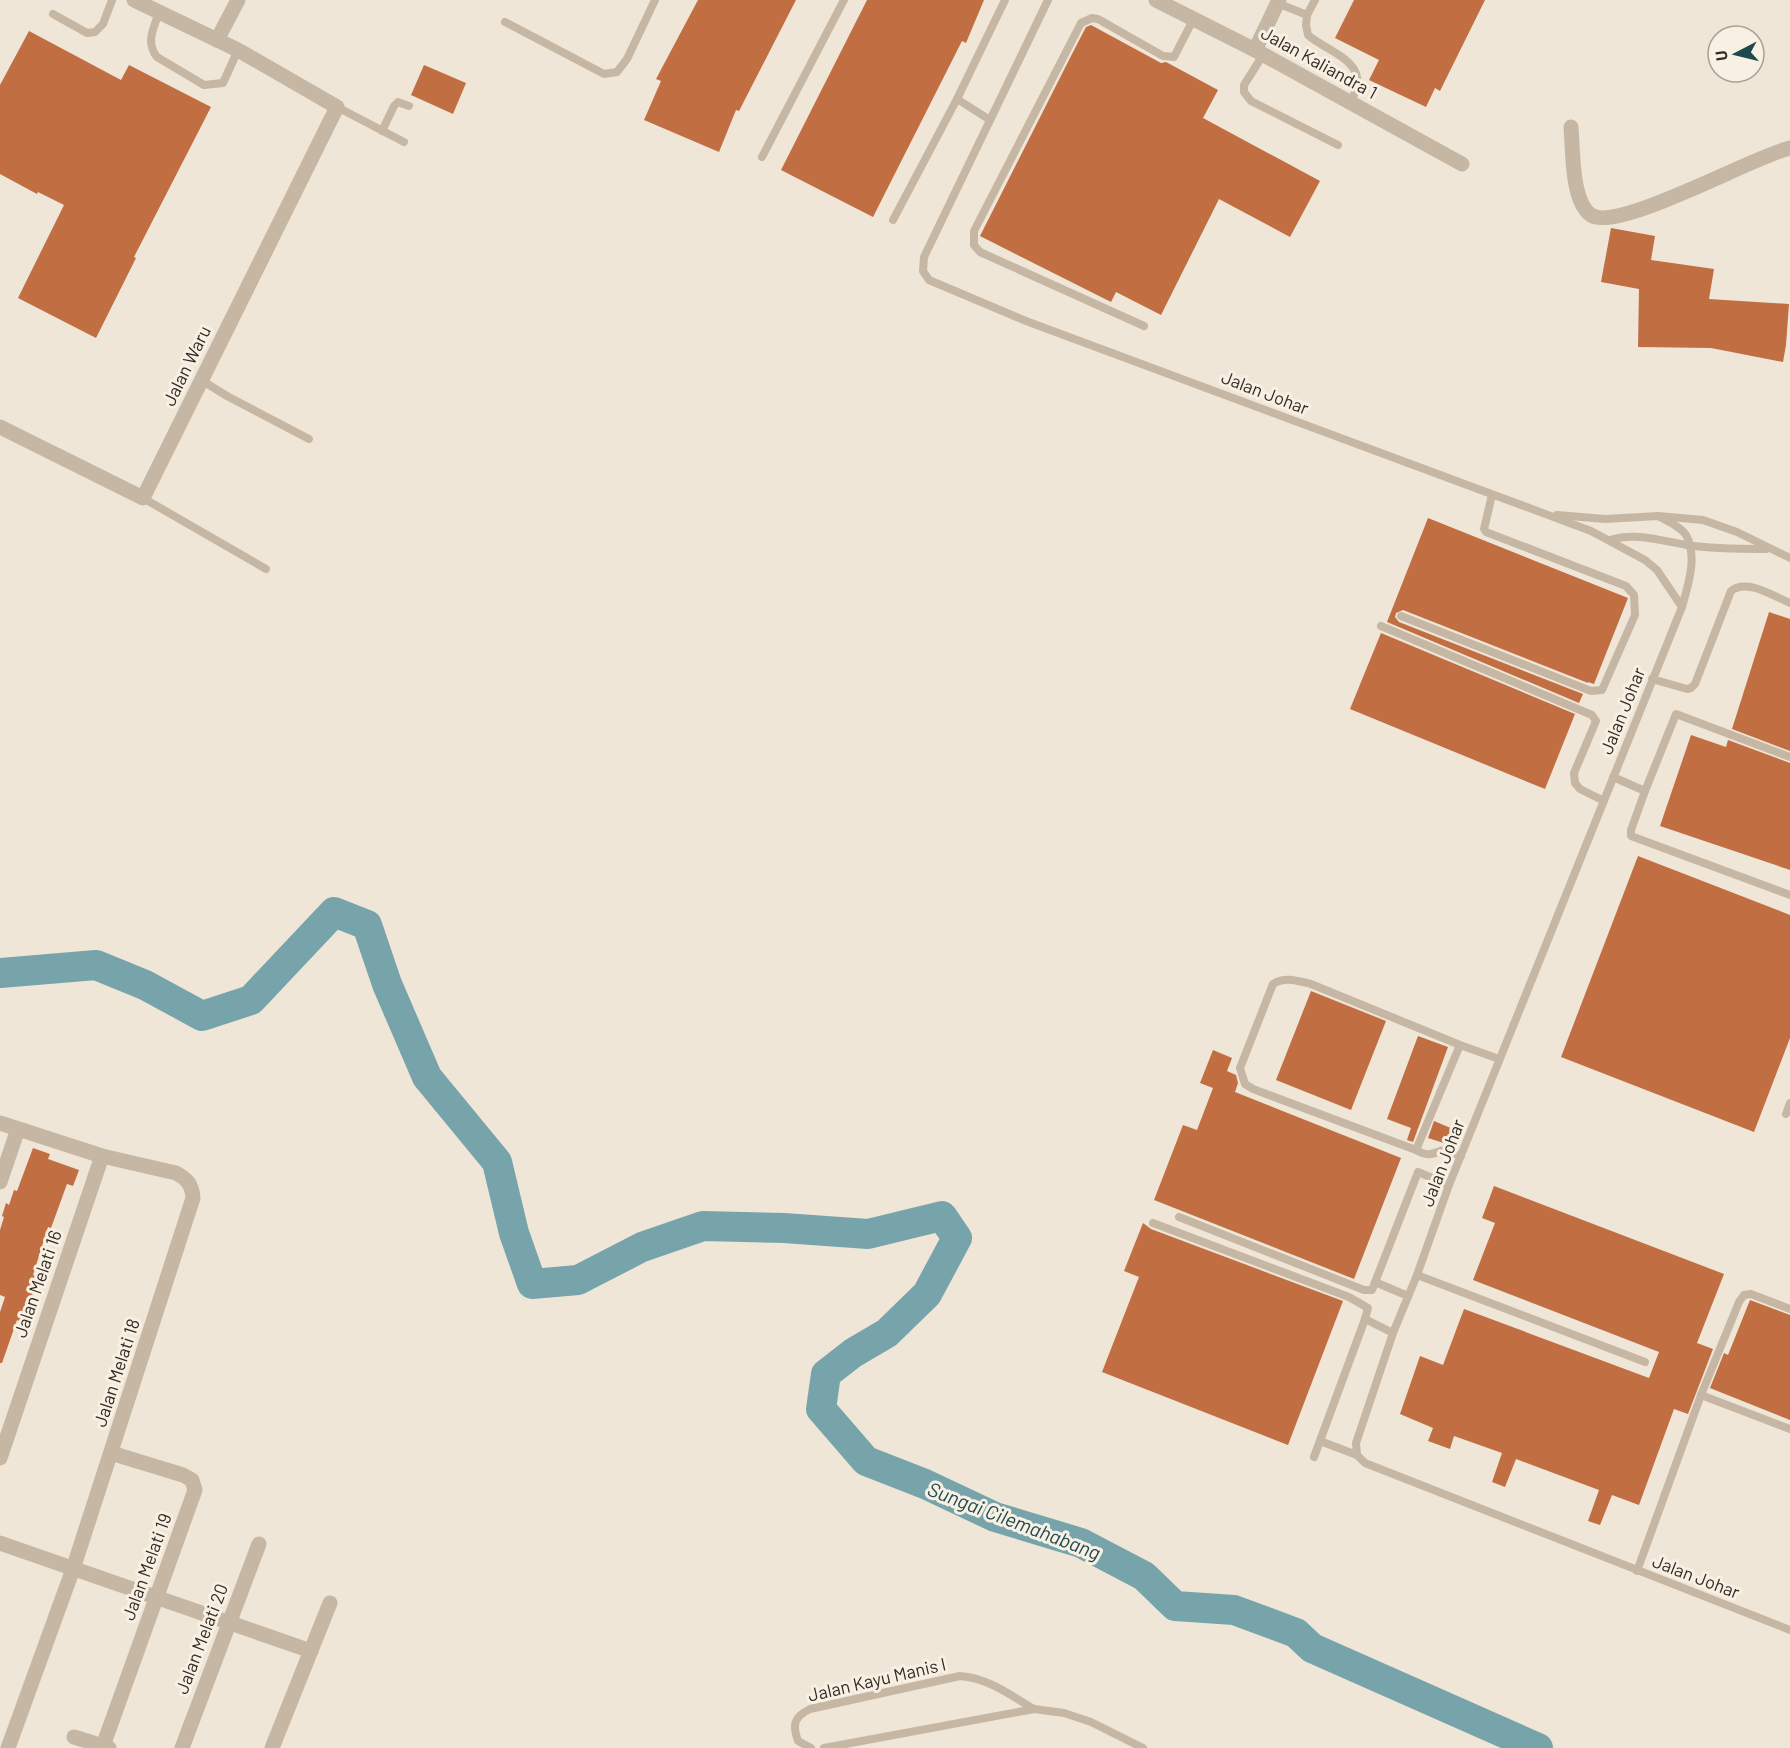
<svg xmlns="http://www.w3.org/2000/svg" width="1790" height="1748" font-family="Barlow,sans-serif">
  <rect width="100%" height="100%" fill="#efe6d7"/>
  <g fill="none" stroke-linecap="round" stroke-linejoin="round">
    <polyline stroke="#77a4ab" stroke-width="30" points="0,973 96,965 145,985 202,1016 251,1000 334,912 367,925 387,984 427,1077 497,1162 514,1233 532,1284 578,1280 642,1247 703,1226 784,1228 868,1234 942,1216 957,1238 927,1294 887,1333 853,1353 826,1374 821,1409 866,1461 925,1484 995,1517 1081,1543 1144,1576 1175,1606 1234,1610 1296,1633 1312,1648 1538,1748"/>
  </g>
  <g fill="#c16e43">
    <polygon points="698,0 796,0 739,111 736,110 719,152 644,120 661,81 656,79"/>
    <polygon points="867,0 984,0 966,43 962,41 873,217 781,170"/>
    <polygon points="1354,0 1485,0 1440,91 1435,88 1426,107 1369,80 1379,60 1335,38"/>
    <polygon points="1091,25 1161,63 1166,62 1218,90 1203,118 1320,181 1290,237 1219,199 1161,315 1116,292 1111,302 980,236 1071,56 1086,27"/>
    <polygon points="29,31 121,80 129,65 211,107 134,257 136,258 96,338 18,298 64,205 38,192 37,194 0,174 0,85"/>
    <polygon points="424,65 466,83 453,114 411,95"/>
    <polygon points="1611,228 1655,236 1651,260 1714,269 1709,299 1789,304 1786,345 1783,362 1711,348 1638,347 1639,289 1601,282"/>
    <polygon points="1428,518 1628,598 1594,684 1588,682 1588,683 1403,610 1396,613 1395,617 1399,622 1583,694 1579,703 1387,622"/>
    <polygon points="1769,612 1790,619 1790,751 1732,729"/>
    <polygon points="1381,633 1575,714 1545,789 1350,709"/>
    <polygon points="1691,735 1726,747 1728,740 1790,763 1790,870 1660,826"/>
    <polygon points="1638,856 1790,915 1790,1038 1754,1132 1561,1057"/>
    <polygon points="1311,991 1386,1021 1351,1110 1276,1080"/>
    <polygon points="1418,1036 1448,1047 1413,1142 1407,1140 1411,1128 1387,1119"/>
    <polygon points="1213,1050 1232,1058 1227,1071 1236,1075 1238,1083 1235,1092 1401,1158 1354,1279 1154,1200 1183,1125 1197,1130 1213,1088 1200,1083"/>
    <polygon points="1434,1121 1453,1129 1447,1144 1428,1138"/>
    <polygon points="33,1148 50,1154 48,1159 79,1170 73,1186 67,1184 51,1228 48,1227 33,1275 35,1276 30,1289 34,1290 23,1323 17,1320 2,1363 0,1363 0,1312 5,1297 0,1295 0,1230 4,1217 2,1216 6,1203 9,1205 14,1190 17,1191"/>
    <polygon points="1494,1186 1724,1274 1697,1343 1713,1349 1688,1414 1674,1409 1639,1505 1612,1495 1600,1525 1588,1521 1599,1490 1516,1459 1505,1487 1492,1482 1502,1453 1454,1436 1450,1449 1428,1441 1433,1428 1400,1414 1420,1356 1443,1365 1464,1309 1649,1378 1659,1352 1473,1280 1495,1223 1482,1218"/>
    <polygon points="1143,1223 1151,1229 1343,1301 1288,1445 1102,1372 1139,1277 1124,1271"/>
    <polygon points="1750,1300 1790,1315 1790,1420 1710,1388 1724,1353 1728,1355"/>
  </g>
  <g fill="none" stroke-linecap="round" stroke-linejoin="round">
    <g stroke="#c6b7a4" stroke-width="8">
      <polyline points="1048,0 924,257 923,271 929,280 1026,321 1591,531 1645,560 1657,570 1682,607"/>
      <polyline points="1277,3 1307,15 1315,0"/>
      <path d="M159,12C154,28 145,42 157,57L204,85L223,83L238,50"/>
      <polyline points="53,14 87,33 95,32 103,24 112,0"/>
      <path d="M1307,15L1306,25L1308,35C1323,49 1361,59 1357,84C1356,90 1353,97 1351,103"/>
      <polyline points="505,22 604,74 617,72 627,59 655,0"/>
      <polyline points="1263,55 1244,85 1244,92 1251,101 1338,145"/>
      <polyline points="337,107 404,142"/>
      <polyline points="990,120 957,99 1005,0"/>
      <polyline points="382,131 394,106 398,102 409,106"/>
      <polyline points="762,157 844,0"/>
      <polyline points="893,220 957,99"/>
      <polyline points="1144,326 980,252 974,245 974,231 1081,23 1092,18 1098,19 1163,56 1174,57 1194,18"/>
      <polyline points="201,380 227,396 309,439"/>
      <polyline points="143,498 266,569"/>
      <polyline points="1557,515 1605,519 1658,516 1703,520 1737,532 1790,558"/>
      <path d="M1658,516C1667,521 1680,526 1686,535C1698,557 1688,585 1682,607L1449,1185L1417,1275L1393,1333L1356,1443L1357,1455L1365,1463L1790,1630"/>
      <path d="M1610,540C1636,532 1661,541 1687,545C1713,549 1740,549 1766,549"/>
      <polyline points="1401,616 1591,691 1602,690 1635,615 1634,595 1626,586 1486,532 1484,529 1492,495"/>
      <polyline points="1381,626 1592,715 1596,721 1574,773 1575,783 1580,789 1604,801"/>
      <path d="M1652,679L1687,689L1691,688L1695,684L1731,591C1747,578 1773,596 1790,603"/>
      <polyline points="1613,777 1645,791 1631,830 1631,836 1790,895"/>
      <polyline points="1645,791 1676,714 1790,757"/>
      <polyline points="1786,1114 1790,1103"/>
      <polyline points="1416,1150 1460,1045"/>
      <path d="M1461,1156L1445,1150C1431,1153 1431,1158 1416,1150L1253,1089L1245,1084L1240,1068L1273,984C1285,976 1298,981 1311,984L1460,1045L1499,1059"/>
      <polyline points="1179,1217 1364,1290 1372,1290 1418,1172 1449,1185"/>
      <polyline points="1153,1223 1349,1297 1368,1308 1365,1319 1393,1333"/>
      <polyline points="1417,1275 1645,1362"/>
      <polyline points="1375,1282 1408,1296"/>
      <polyline points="1701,1395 1790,1429"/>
      <polyline points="1320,1441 1357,1455"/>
      <polyline points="1314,1457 1365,1319"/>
      <polyline points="1637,1571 1701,1395 1739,1302 1744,1295 1751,1294 1790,1309"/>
      <path d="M811,1748L798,1741C792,1724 794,1717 810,1709L960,1676C988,1678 1010,1695 1034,1709"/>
      <polyline points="824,1748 1034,1709 1064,1713 1091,1722 1143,1748"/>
    </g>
    <g stroke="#c6b7a4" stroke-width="15">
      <polyline points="1156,0 1255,50 1462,164"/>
      <polyline points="217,40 238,0"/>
      <polyline points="1255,50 1279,0"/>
      <path d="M1571,127C1573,149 1571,201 1591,215C1617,233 1754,156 1790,148"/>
      <polyline points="0,427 143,498 337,107 238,50 134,0"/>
      <path d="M0,1123L102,1156L176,1173C187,1179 192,1184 193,1198L73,1569L8,1748"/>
      <polyline points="0,1182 18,1129"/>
      <polyline points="0,1458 102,1156"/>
      <polyline points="0,1543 311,1651"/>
      <polyline points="74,1737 109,1748"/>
      <polyline points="103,1746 195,1490 192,1480 183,1475 111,1453"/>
      <polyline points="182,1748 259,1544"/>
      <polyline points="272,1748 330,1603"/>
    </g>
  </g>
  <g text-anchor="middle" stroke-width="6" stroke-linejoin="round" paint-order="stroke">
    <g font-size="18" fill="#322a25" stroke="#f8f0e3">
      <text transform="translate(1319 63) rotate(29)" y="6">Jalan Kaliandra 1</text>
      <text transform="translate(187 366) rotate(-64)" y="6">Jalan Waru</text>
      <text transform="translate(1265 393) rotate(21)" y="6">Jalan Johar</text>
      <text transform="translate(1623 711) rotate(-68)" y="6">Jalan Johar</text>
      <text transform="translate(1443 1163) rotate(-69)" y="6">Jalan Johar</text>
      <text transform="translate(38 1284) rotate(-71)" y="6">Jalan Melati 16</text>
      <text transform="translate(117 1373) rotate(-72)" y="6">Jalan Melati 18</text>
      <text transform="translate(147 1567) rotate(-70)" y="6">Jalan Melati 19</text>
      <text transform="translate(1696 1577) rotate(21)" y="6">Jalan Johar</text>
      <text transform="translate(202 1639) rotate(-69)" y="6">Jalan Melati 20</text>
      <text transform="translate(877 1680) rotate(-13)" y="6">Jalan Kayu Manis I</text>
    </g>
    <g font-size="20" font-style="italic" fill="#1d4951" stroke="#f8f0e3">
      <text transform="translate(1014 1521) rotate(21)" y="7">Sungai Cilemahabang</text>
    </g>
  </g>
  <g transform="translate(1736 54) rotate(263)"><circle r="28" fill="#f8f0e3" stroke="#a9a197" stroke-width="1.5"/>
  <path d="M0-4.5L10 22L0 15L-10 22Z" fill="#1d4951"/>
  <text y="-9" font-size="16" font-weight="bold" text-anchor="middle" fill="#322a25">U</text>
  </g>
</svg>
